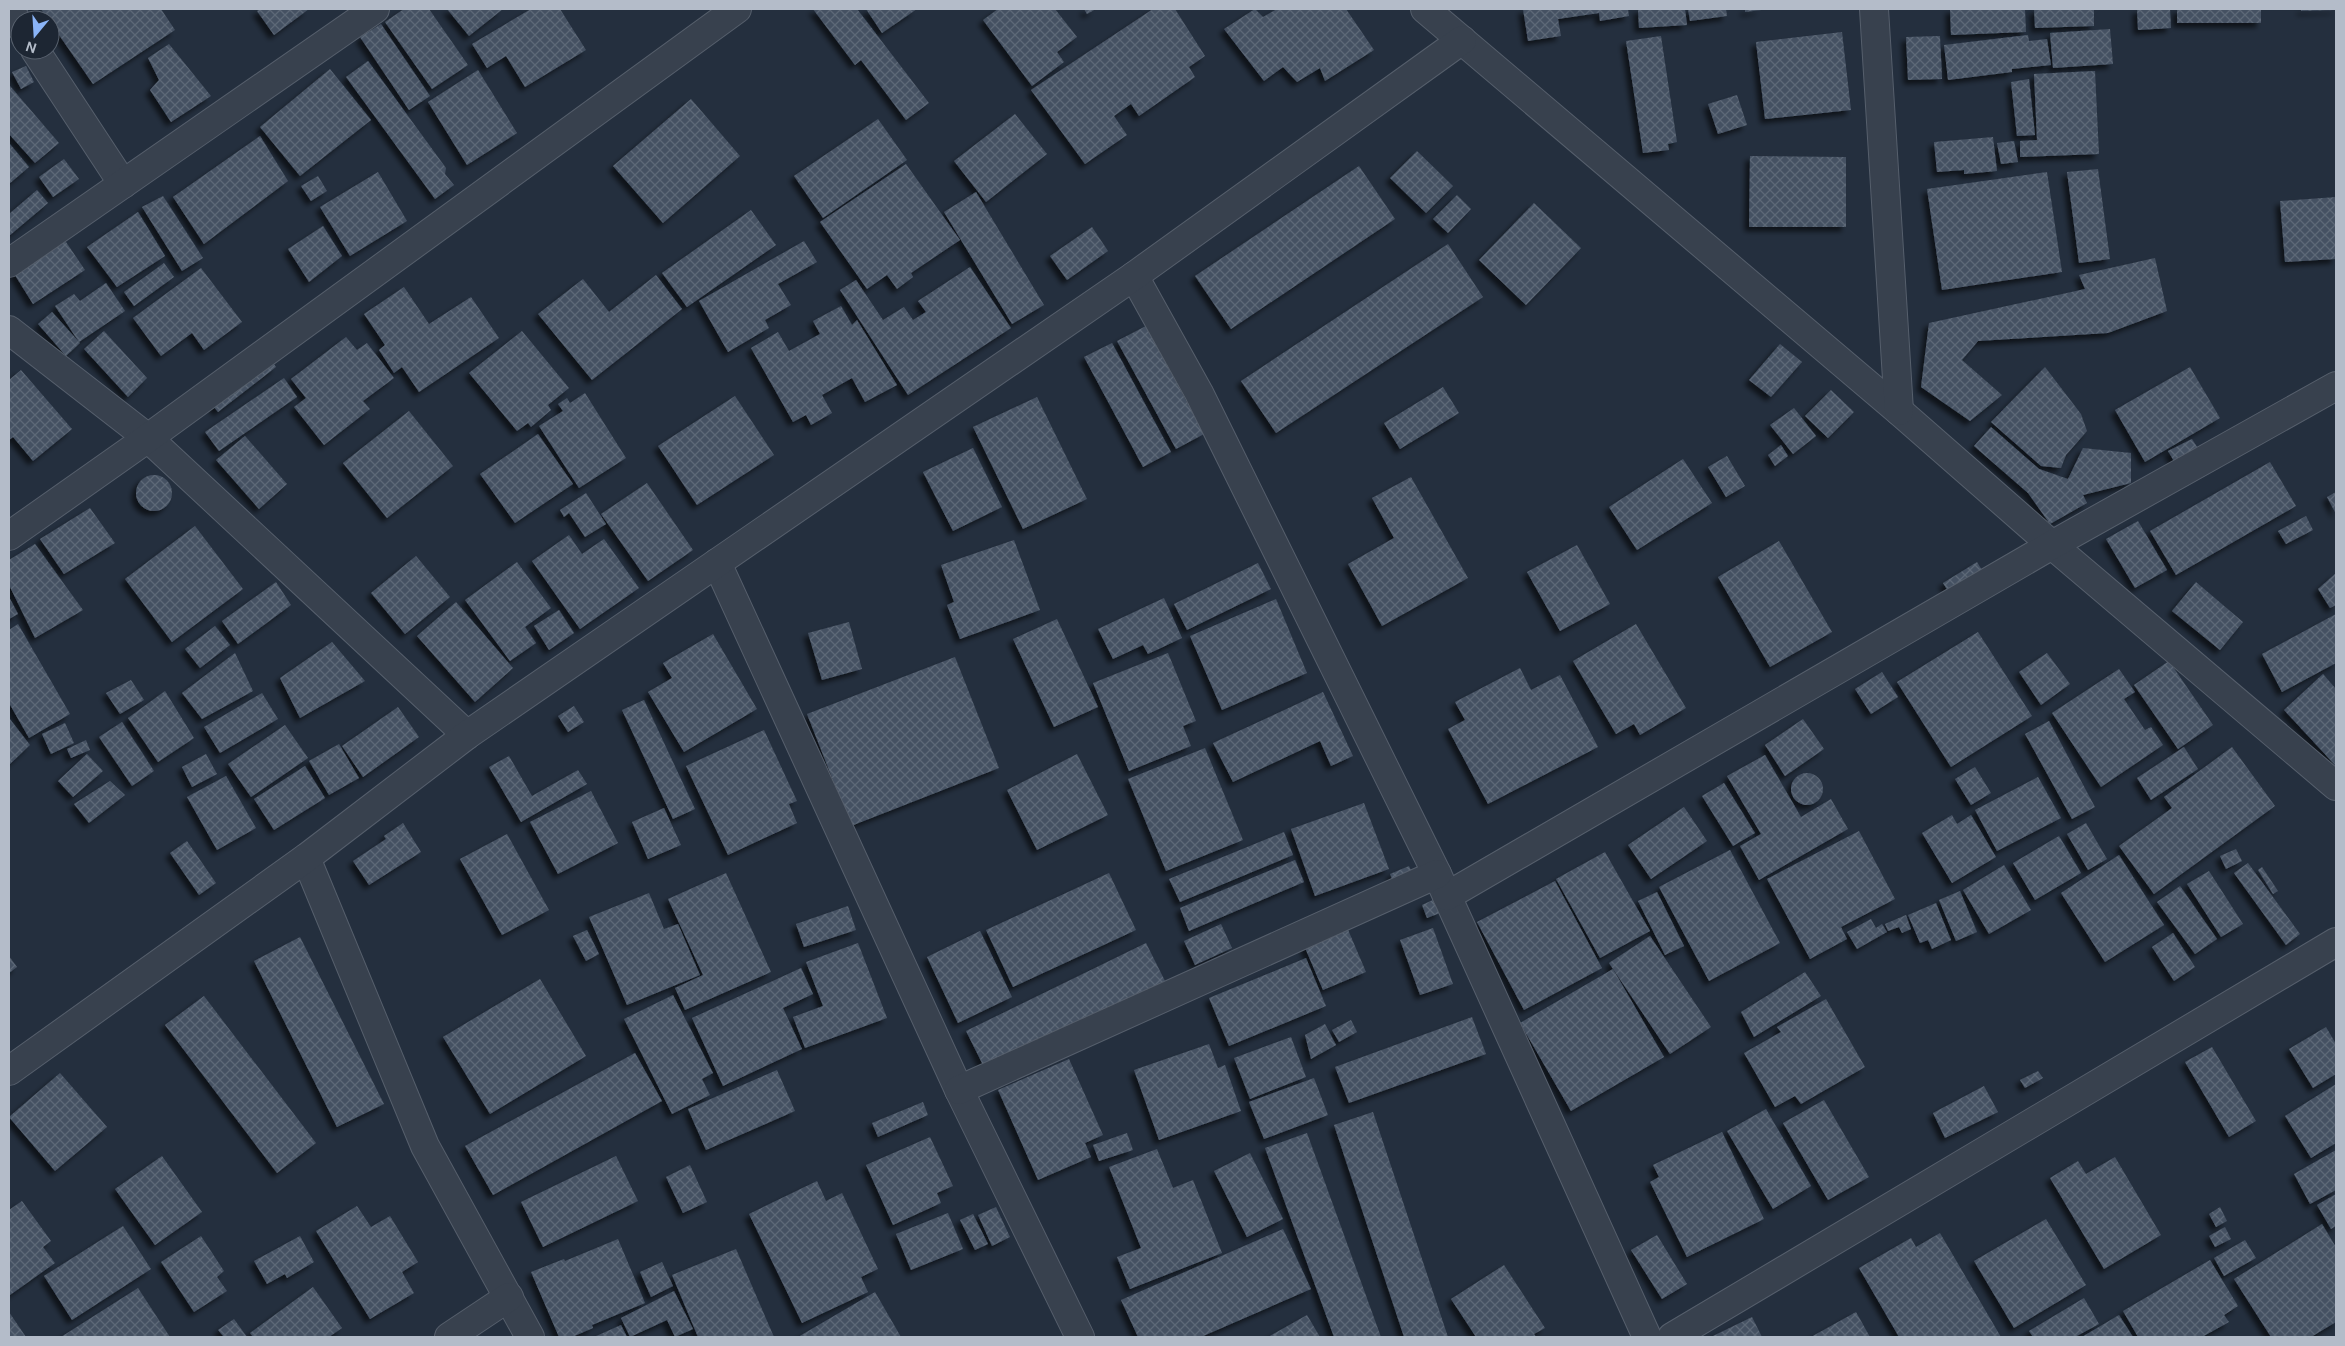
<svg xmlns="http://www.w3.org/2000/svg" width="2345" height="1346" font-family="'DM Sans',sans-serif">
  <defs>
    <pattern id="building-cross-hatch" width="8" height="8" patternUnits="userSpaceOnUse" patternTransform="scale(1.25)"><rect width="8" height="8" fill="#455162"/><path d="M0 0l8 8M0 8l8-8" fill="none" stroke="#5d6877"/></pattern>
    <filter id="shadow"><feDropShadow dx="-4.5" dy="4.5" stdDeviation="2.5" flood-color="#0009"/></filter>
  </defs>
  <rect width="100%" height="100%" fill="#242f3e"/>
  <g fill="url(#building-cross-hatch)" filter="url(#shadow)">
    <polygon points="41,9 161,9 175,30 93,84"/>
    <polygon points="260,9 309,9 274,35 257,11"/>
    <polygon points="404,9 429,9 468,65 432,89 385,22"/>
    <polygon points="447,9 503,9 469,36"/>
    <polygon points="531,9 560,9 586,50 525,87 506,56 487,68 472,44"/>
    <polygon points="813,9 857,9 929,103 906,120 861,60 855,65"/>
    <polygon points="866,9 917,9 882,33"/>
    <polygon points="998,9 1055,9 1077,37 1057,52 1064,62 1032,86 983,20"/>
    <polygon points="1084,9 1096,9 1087,14"/>
    <polygon points="1153,9 1175,9 1205,56 1189,67 1195,77 1139,116 1131,104 1114,116 1127,135 1085,164 1031,90"/>
    <polygon points="1255,9 1263,17 1277,9 1346,9 1374,50 1325,81 1320,68 1297,82 1283,67 1264,81 1224,29"/>
    <polygon points="1523,9 1628,9 1629,16 1600,21 1599,13 1558,19 1561,36 1528,41"/>
    <polygon points="1638,9 1685,9 1687,25 1639,28"/>
    <polygon points="1688,9 1726,9 1727,16 1690,21"/>
    <polygon points="1745,9 1761,9 1761,10 1745,12"/>
    <polygon points="1950,9 2025,9 2026,32 1951,35"/>
    <polygon points="2034,9 2094,9 2094,26 2035,28"/>
    <polygon points="2137,9 2170,9 2171,28 2138,30"/>
    <rect x="2177" y="9" width="84" height="14"/>
    <polygon points="2301,9 2336,9 2336,10 2301,11"/>
    <polygon points="381,24 430,96 409,110 360,37"/>
    <polygon points="2110,29 2113,64 2053,68 2050,33"/>
    <polygon points="1842,32 1851,110 1765,119 1756,42"/>
    <polygon points="2028,35 2029,41 2047,39 2051,65 2012,69 2012,72 1948,80 1944,45"/>
    <polygon points="1661,36 1677,142 1668,144 1669,150 1643,153 1626,41"/>
    <polygon points="1940,36 1942,79 1908,80 1906,37"/>
    <polygon points="169,44 211,96 171,122 150,90 159,80 148,58"/>
    <polygon points="368,61 446,168 445,174 454,185 435,199 346,77"/>
    <polygon points="26,66 34,82 21,89 12,72"/>
    <polygon points="330,69 371,120 300,176 260,127"/>
    <polygon points="478,70 517,133 467,165 428,102"/>
    <polygon points="2095,71 2099,154 2020,157 2020,141 2037,140 2034,74"/>
    <polygon points="2029,79 2035,135 2017,136 2011,82"/>
    <polygon points="10,86 59,143 35,163 9,134"/>
    <polygon points="1737,95 1747,125 1718,134 1708,104"/>
    <polygon points="691,99 740,156 663,223 613,166"/>
    <polygon points="1015,114 1047,154 986,202 954,161"/>
    <polygon points="878,119 907,160 823,218 794,176"/>
    <polygon points="260,136 288,181 204,244 173,197"/>
    <polygon points="1993,137 1997,171 1964,174 1964,170 1937,172 1934,142"/>
    <polygon points="2014,141 2018,162 2001,164 1997,143"/>
    <polygon points="9,143 29,167 9,184"/>
    <polygon points="1417,151 1453,186 1426,213 1390,178"/>
    <polygon points="1750,156 1846,157 1846,227 1749,227"/>
    <polygon points="64,159 79,179 53,197 39,177"/>
    <polygon points="906,164 960,240 911,273 913,277 897,289 887,275 867,289 820,222"/>
    <polygon points="1359,166 1395,219 1231,329 1195,276"/>
    <polygon points="2098,169 2110,259 2079,263 2067,172"/>
    <polygon points="378,172 407,221 350,256 320,207"/>
    <polygon points="2047,172 2062,272 1942,290 1927,189"/>
    <polygon points="318,176 327,191 311,201 301,186"/>
    <polygon points="37,190 48,203 9,236 9,214"/>
    <polygon points="976,192 1044,305 1012,324 944,212"/>
    <polygon points="1457,195 1471,209 1448,233 1433,219"/>
    <polygon points="163,196 203,258 182,271 142,207"/>
    <polygon points="2336,197 2336,259 2285,262 2280,201"/>
    <polygon points="1534,203 1581,248 1526,305 1479,260"/>
    <polygon points="751,210 776,245 687,307 662,273"/>
    <polygon points="138,212 165,256 117,287 87,247"/>
    <polygon points="323,226 342,256 309,282 288,249"/>
    <polygon points="1092,227 1108,251 1067,280 1050,256"/>
    <polygon points="64,239 85,270 33,304 13,272"/>
    <polygon points="804,241 817,262 778,284 791,305 765,320 769,328 728,352 699,301"/>
    <polygon points="1448,244 1483,297 1276,433 1241,381"/>
    <polygon points="2155,258 2167,311 2108,333 1978,341 1962,360 2002,395 1970,421 1921,387 1929,323 2085,289 2079,275"/>
    <polygon points="164,263 174,277 134,306 124,292"/>
    <polygon points="970,267 1011,328 908,395 840,290 856,280 883,320 904,307 913,320 926,312 918,301"/>
    <polygon points="201,268 242,322 204,350 192,333 161,356 133,318"/>
    <polygon points="656,275 682,309 592,380 538,314 583,279 609,312"/>
    <polygon points="106,283 125,311 79,342 55,306 74,294 80,301"/>
    <polygon points="404,287 429,324 471,297 499,338 419,392 402,367 394,373 379,350 385,345 364,314"/>
    <polygon points="841,306 852,325 857,320 897,385 865,402 852,378 822,395 832,413 811,425 806,415 793,422 751,348 778,332 789,351 820,334 813,321"/>
    <polygon points="52,312 80,343 66,356 38,324"/>
    <polygon points="1146,326 1204,434 1176,449 1117,341"/>
    <polygon points="104,331 147,378 128,397 84,349"/>
    <polygon points="522,331 569,388 548,405 551,410 531,427 528,423 517,431 469,373"/>
    <polygon points="346,337 357,350 367,343 394,378 363,401 370,409 324,445 294,407 306,398 291,379"/>
    <polygon points="1112,343 1171,452 1143,467 1084,357"/>
    <polygon points="1780,344 1802,362 1771,397 1749,380"/>
    <polygon points="268,356 276,367 218,412 209,401"/>
    <polygon points="2045,367 2081,414 2087,431 2066,455 2061,468 2041,466 1991,422"/>
    <polygon points="2190,367 2220,418 2145,462 2115,410"/>
    <polygon points="21,370 72,429 33,461 13,437 9,440 9,380"/>
    <polygon points="284,378 297,397 219,451 205,432"/>
    <polygon points="1443,387 1459,413 1400,449 1384,423"/>
    <polygon points="1831,390 1854,412 1828,438 1805,416"/>
    <polygon points="585,393 626,458 579,488 539,426 563,411 558,404 567,398 570,403"/>
    <polygon points="735,396 774,455 697,505 658,446"/>
    <polygon points="1037,397 1087,499 1023,529 973,427"/>
    <polygon points="1794,408 1816,436 1793,454 1770,425"/>
    <polygon points="409,411 453,466 387,518 343,463"/>
    <polygon points="1991,427 2039,469 2068,479 2083,448 2131,453 2131,483 2083,495 2087,503 2050,524 2028,493 1974,446"/>
    <polygon points="538,434 573,484 515,523 480,474"/>
    <polygon points="245,436 287,484 259,509 216,460"/>
    <polygon points="2192,439 2199,450 2175,463 2168,451"/>
    <polygon points="1781,445 1788,456 1775,466 1768,455"/>
    <polygon points="973,448 1002,507 953,531 923,472"/>
    <polygon points="1727,456 1745,486 1726,497 1708,467"/>
    <polygon points="1683,459 1712,503 1637,550 1609,507"/>
    <polygon points="2270,462 2296,506 2176,575 2150,531"/>
    <circle cx="154" cy="493" r="18"/>
    <polygon points="1411,477 1468,578 1382,626 1348,564 1394,538 1372,498"/>
    <polygon points="647,483 693,550 648,581 601,514"/>
    <polygon points="2336,492 2336,514 2327,497"/>
    <polygon points="586,493 606,524 585,537 569,513 564,517 560,510"/>
    <polygon points="90,508 115,543 64,574 40,539"/>
    <polygon points="2306,516 2313,530 2286,544 2278,531"/>
    <polygon points="2138,521 2167,570 2135,588 2106,539"/>
    <polygon points="195,526 243,589 172,642 125,579"/>
    <polygon points="569,535 582,554 604,539 639,588 580,629 532,561"/>
    <polygon points="1014,540 1040,610 960,639 947,605 954,602 941,565"/>
    <polygon points="1779,541 1832,632 1770,667 1718,577"/>
    <polygon points="35,544 83,610 35,638 9,585 9,560"/>
    <polygon points="1577,545 1610,604 1560,631 1527,572"/>
    <polygon points="416,556 450,597 405,634 371,593"/>
    <polygon points="517,562 551,608 525,627 536,643 510,661 465,600"/>
    <polygon points="1977,562 1985,575 1951,596 1943,583"/>
    <polygon points="1258,563 1271,589 1187,630 1174,604"/>
    <polygon points="2336,573 2336,605 2330,608 2318,589"/>
    <polygon points="276,582 291,605 238,644 222,621"/>
    <polygon points="2196,582 2243,622 2220,650 2172,611"/>
    <polygon points="9,597 18,614 9,619"/>
    <polygon points="1164,598 1182,638 1148,654 1143,645 1113,659 1098,629"/>
    <polygon points="1276,599 1307,673 1222,710 1190,636"/>
    <polygon points="456,602 513,668 475,702 417,636"/>
    <polygon points="559,610 574,633 549,650 534,626"/>
    <polygon points="2336,614 2336,663 2282,692 2262,654"/>
    <polygon points="1057,619 1098,707 1054,727 1013,639"/>
    <polygon points="849,622 862,669 822,680 808,633"/>
    <polygon points="18,624 70,714 29,738 9,703 9,630"/>
    <polygon points="1636,624 1686,708 1640,735 1634,724 1616,734 1573,661"/>
    <polygon points="215,626 230,645 200,668 185,649"/>
    <polygon points="1978,632 2032,716 1951,767 1897,682"/>
    <polygon points="713,634 757,709 684,752 648,692 672,678 663,663"/>
    <polygon points="332,642 365,681 300,718 280,678"/>
    <polygon points="235,653 253,691 202,719 182,693"/>
    <polygon points="1168,653 1196,721 1183,726 1191,746 1129,771 1093,683"/>
    <polygon points="2047,653 2070,684 2041,705 2019,672"/>
    <polygon points="955,657 999,768 851,826 807,714"/>
    <polygon points="2169,661 2213,725 2178,749 2134,685"/>
    <polygon points="1520,668 1531,690 1560,675 1598,747 1488,804 1448,729 1465,720 1455,702"/>
    <polygon points="2119,669 2135,692 2124,699 2145,730 2151,727 2163,745 2101,787 2052,713"/>
    <polygon points="1882,672 1898,697 1871,714 1855,689"/>
    <polygon points="2323,674 2336,689 2336,766 2284,710"/>
    <polygon points="131,680 144,700 120,714 106,693"/>
    <polygon points="165,691 194,738 158,762 128,718"/>
    <polygon points="1323,692 1353,756 1331,766 1320,741 1233,782 1213,743"/>
    <polygon points="262,693 278,719 220,753 204,727"/>
    <polygon points="644,700 695,809 673,819 622,710"/>
    <polygon points="574,706 584,722 568,732 558,716"/>
    <polygon points="398,707 419,737 363,777 342,746"/>
    <polygon points="9,718 30,745 9,765"/>
    <polygon points="1803,719 1824,749 1785,776 1765,745"/>
    <polygon points="2049,721 2095,807 2072,819 2025,734"/>
    <polygon points="122,722 154,771 132,786 99,737"/>
    <polygon points="65,723 74,743 51,754 42,734"/>
    <polygon points="285,725 308,758 251,797 228,764"/>
    <polygon points="764,730 797,801 789,804 797,823 728,855 686,766"/>
    <polygon points="86,740 90,750 71,758 67,749"/>
    <polygon points="339,744 359,778 329,795 309,761"/>
    <polygon points="2184,747 2198,769 2151,800 2137,778"/>
    <polygon points="2232,747 2275,806 2154,894 2119,846 2172,808 2164,797"/>
    <polygon points="1205,748 1243,840 1166,871 1128,779"/>
    <polygon points="87,754 103,771 73,797 58,781"/>
    <polygon points="206,754 217,774 192,787 182,767"/>
    <polygon points="1077,754 1108,815 1037,850 1007,790"/>
    <polygon points="1765,755 1801,817 1831,799 1848,829 1759,880 1740,846 1761,834 1727,776"/>
    <polygon points="509,756 532,796 578,770 587,784 521,822 489,767"/>
    <polygon points="305,766 325,798 274,830 254,799"/>
    <polygon points="1975,767 1991,793 1971,805 1955,779"/>
    <circle cx="1807" cy="789" r="16"/>
    <polygon points="226,776 256,828 217,850 187,797"/>
    <polygon points="2038,777 2061,818 1997,851 1975,810"/>
    <polygon points="110,781 125,795 89,823 74,804"/>
    <polygon points="1724,783 1755,833 1733,846 1702,796"/>
    <polygon points="591,791 618,843 558,874 530,822"/>
    <polygon points="1364,803 1389,869 1315,896 1291,829"/>
    <polygon points="1684,807 1707,841 1651,879 1628,845"/>
    <polygon points="664,808 681,845 648,859 632,822"/>
    <polygon points="1952,815 1957,824 1971,815 1996,857 1952,883 1922,833"/>
    <polygon points="403,823 421,852 369,885 353,861 386,839 384,836"/>
    <polygon points="2086,823 2107,859 2088,870 2067,834"/>
    <polygon points="1859,831 1895,899 1841,927 1847,939 1810,959 1767,879"/>
    <polygon points="1284,832 1293,855 1180,902 1169,879"/>
    <polygon points="507,834 549,910 502,935 460,859"/>
    <polygon points="2059,836 2081,873 2035,900 2013,863"/>
    <polygon points="187,841 216,883 199,895 170,853"/>
    <polygon points="2236,849 2242,861 2226,869 2220,856"/>
    <polygon points="1730,850 1780,943 1709,981 1659,887"/>
    <polygon points="1605,852 1650,931 1600,958 1556,879"/>
    <polygon points="2119,855 2164,925 2105,962 2061,893"/>
    <polygon points="1295,860 1304,882 1189,931 1180,908"/>
    <polygon points="2248,863 2300,934 2286,945 2234,873"/>
    <polygon points="2004,865 2031,910 1989,934 1963,890"/>
    <polygon points="1409,866 1416,881 1396,889 1390,874"/>
    <polygon points="2262,867 2278,891 2273,894 2258,870"/>
    <polygon points="2209,871 2243,924 2221,937 2187,884"/>
    <polygon points="726,873 771,972 685,1010 675,988 703,975 668,899"/>
    <polygon points="1109,873 1136,930 1013,987 986,930"/>
    <polygon points="1555,881 1602,968 1524,1010 1477,922"/>
    <polygon points="2180,886 2217,939 2195,954 2157,902"/>
    <polygon points="1960,891 1977,932 1956,941 1939,900"/>
    <polygon points="1657,892 1684,946 1665,955 1638,901"/>
    <polygon points="649,893 664,929 678,924 700,975 627,1005 589,917"/>
    <polygon points="1435,899 1440,913 1427,918 1422,905"/>
    <polygon points="1936,903 1951,940 1932,949 1928,940 1920,943 1908,915"/>
    <polygon points="848,906 856,930 804,947 796,924"/>
    <polygon points="1906,915 1911,929 1902,933 1899,927 1888,931 1885,924"/>
    <polygon points="1871,919 1876,928 1882,924 1887,932 1857,949 1847,932"/>
    <polygon points="1221,924 1232,948 1195,965 1184,941"/>
    <polygon points="1346,925 1366,972 1323,990 1303,943"/>
    <polygon points="1433,928 1453,984 1420,995 1400,940"/>
    <polygon points="587,930 599,954 586,961 573,936"/>
    <polygon points="980,931 1012,997 958,1023 927,957"/>
    <polygon points="2173,933 2195,967 2174,981 2152,947"/>
    <polygon points="1650,936 1711,1027 1670,1054 1609,963"/>
    <polygon points="300,937 384,1104 337,1127 254,961"/>
    <polygon points="858,943 887,1018 805,1048 793,1017 823,1006 806,962"/>
    <polygon points="1146,943 1165,981 985,1069 966,1031"/>
    <polygon points="9,956 17,967 9,973"/>
    <polygon points="1306,958 1326,1006 1229,1046 1209,998"/>
    <polygon points="801,968 813,994 783,1008 802,1049 723,1086 692,1018"/>
    <polygon points="1613,969 1664,1057 1571,1111 1520,1023"/>
    <polygon points="1805,972 1821,996 1754,1037 1741,1012"/>
    <polygon points="540,979 586,1056 490,1114 443,1037"/>
    <polygon points="673,995 713,1073 702,1079 710,1095 672,1114 624,1019"/>
    <polygon points="204,996 316,1143 277,1173 165,1025"/>
    <polygon points="1826,999 1865,1067 1801,1104 1795,1096 1775,1107 1744,1053 1781,1032 1777,1027"/>
    <polygon points="1472,1017 1486,1054 1349,1103 1335,1067"/>
    <polygon points="1351,1020 1357,1032 1339,1042 1332,1030"/>
    <polygon points="1325,1024 1336,1045 1311,1059 1305,1035"/>
    <polygon points="2326,1027 2336,1044 2336,1074 2313,1088 2289,1049"/>
    <polygon points="1291,1037 1306,1077 1250,1099 1234,1058"/>
    <polygon points="1209,1044 1218,1068 1225,1065 1241,1111 1159,1140 1134,1070"/>
    <polygon points="2212,1047 2256,1121 2229,1137 2185,1062"/>
    <polygon points="635,1053 662,1101 493,1195 465,1146"/>
    <polygon points="1069,1059 1103,1135 1085,1143 1091,1157 1038,1180 998,1090"/>
    <polygon points="777,1070 795,1111 706,1150 688,1109"/>
    <polygon points="2038,1071 2043,1078 2025,1088 2020,1080"/>
    <polygon points="60,1073 107,1127 55,1171 9,1117"/>
    <polygon points="1314,1078 1328,1115 1264,1139 1249,1102"/>
    <polygon points="2336,1084 2336,1143 2311,1158 2285,1116"/>
    <polygon points="1984,1086 1998,1112 1945,1138 1933,1113"/>
    <polygon points="1824,1100 1869,1177 1828,1200 1783,1123"/>
    <polygon points="923,1102 928,1115 878,1137 872,1123"/>
    <polygon points="1766,1109 1811,1186 1773,1209 1727,1131"/>
    <polygon points="1373,1112 1448,1337 1404,1337 1334,1125"/>
    <polygon points="1722,1132 1764,1219 1687,1257 1650,1182 1659,1177 1653,1165"/>
    <polygon points="1127,1133 1133,1150 1099,1161 1093,1145"/>
    <polygon points="1307,1133 1381,1337 1334,1337 1265,1148"/>
    <polygon points="930,1137 953,1186 937,1193 941,1203 893,1225 866,1165"/>
    <polygon points="1157,1149 1173,1188 1193,1180 1222,1253 1130,1289 1117,1257 1141,1248 1109,1167"/>
    <polygon points="2336,1150 2336,1190 2310,1204 2294,1174"/>
    <polygon points="1250,1153 1283,1219 1247,1237 1214,1171"/>
    <polygon points="162,1156 202,1212 155,1245 115,1189"/>
    <polygon points="616,1156 638,1201 543,1247 521,1202"/>
    <polygon points="2115,1157 2161,1235 2104,1269 2050,1178 2078,1161 2086,1174"/>
    <polygon points="690,1165 707,1202 683,1213 666,1177"/>
    <polygon points="817,1181 826,1201 842,1193 878,1269 861,1277 868,1292 802,1323 749,1214"/>
    <polygon points="2336,1194 2336,1226 2331,1229 2317,1205"/>
    <polygon points="22,1201 51,1241 43,1247 55,1263 10,1295 9,1210"/>
    <polygon points="357,1206 371,1227 390,1216 418,1262 402,1272 414,1293 370,1319 316,1231"/>
    <polygon points="996,1207 1010,1237 992,1246 978,1215"/>
    <polygon points="2220,1207 2227,1221 2216,1227 2209,1214"/>
    <polygon points="948,1213 963,1249 911,1270 896,1234"/>
    <polygon points="973,1214 988,1244 975,1250 960,1220"/>
    <polygon points="2046,1219 2086,1285 2014,1328 1974,1261"/>
    <polygon points="2322,1224 2336,1247 2336,1322 2311,1337 2271,1337 2234,1279"/>
    <polygon points="123,1226 151,1269 72,1320 44,1276"/>
    <polygon points="2225,1227 2231,1239 2215,1247 2209,1236"/>
    <polygon points="1283,1229 1311,1289 1201,1337 1138,1337 1121,1300"/>
    <polygon points="1940,1233 2001,1337 1899,1337 1859,1268 1911,1238 1916,1247"/>
    <polygon points="1657,1235 1687,1284 1662,1299 1631,1250"/>
    <polygon points="201,1236 224,1271 217,1277 227,1291 194,1312 161,1262"/>
    <polygon points="300,1236 314,1262 287,1278 285,1274 267,1284 254,1261"/>
    <polygon points="618,1239 645,1303 592,1325 593,1328 572,1337 559,1337 531,1272 564,1259 565,1261"/>
    <polygon points="2245,1240 2256,1258 2224,1276 2214,1258"/>
    <polygon points="736,1249 774,1337 698,1337 672,1275"/>
    <polygon points="2210,1260 2238,1306 2224,1315 2229,1322 2202,1337 2138,1337 2123,1311"/>
    <polygon points="662,1262 673,1286 651,1297 640,1272"/>
    <polygon points="1504,1265 1545,1328 1534,1334 1536,1337 1476,1337 1451,1299"/>
    <polygon points="313,1287 342,1328 329,1337 253,1337 250,1333"/>
    <polygon points="138,1288 170,1337 61,1337"/>
    <polygon points="674,1291 693,1329 675,1337 667,1320 630,1337 621,1318"/>
    <polygon points="875,1292 901,1337 798,1337"/>
    <polygon points="2084,1298 2099,1324 2075,1337 2033,1337 2029,1331"/>
    <polygon points="9,1312 26,1337 9,1337"/>
    <polygon points="1856,1312 1870,1337 1811,1337"/>
    <polygon points="1307,1315 1320,1337 1268,1337"/>
    <polygon points="2119,1315 2133,1337 2082,1337"/>
    <polygon points="1752,1317 1762,1337 1711,1337"/>
    <polygon points="234,1319 247,1337 224,1337 218,1330"/>
    <polygon points="621,1325 627,1337 594,1337"/>
  </g>
  <g fill="none" stroke-linecap="round" stroke-linejoin="round">
    <g stroke="#565f6c" stroke-width="30">
      <g id="minor">
        <polyline points="9,9 20,26"/>
        <polyline points="1425,9 1899,411 2052,545 2336,786"/>
        <polyline points="1874,9 1899,411"/>
        <polyline points="35,50 123,184"/>
        <polyline points="9,263 375,9"/>
        <polyline points="1134,276 1199,393 1437,874 1647,1337"/>
        <polyline points="9,330 148,438 467,735"/>
        <polyline points="9,536 148,438 737,9"/>
        <polyline points="717,563 959,1090 1080,1337"/>
        <polyline points="306,858 425,1146 530,1337"/>
        <polyline points="1447,896 2052,545 2336,386"/>
        <polyline points="9,1071 306,858 467,735 1134,276 1462,40"/>
        <polyline points="959,1090 1437,874"/>
        <polyline points="449,1337 509,1297"/>
        <polyline points="1672,1337 2336,942"/>
      </g>
    </g>
    <use href="#minor" stroke="#38414e" stroke-width="28"/>
  </g>
  <rect width="2345" height="1346" fill="none" stroke="#b4bcc9" stroke-width="20"/>
  <g transform="translate(35 35) rotate(198)"><circle r="24" fill="#1d2633" stroke="#59626f"/>
  <path d="M0-4L9 19L0 12L-9 19Z" fill="#8ab4f8"/>
  <text y="-8" font-size="14" font-weight="bold" text-anchor="middle" fill="#b4bcc9">N</text>
  </g>
</svg>
